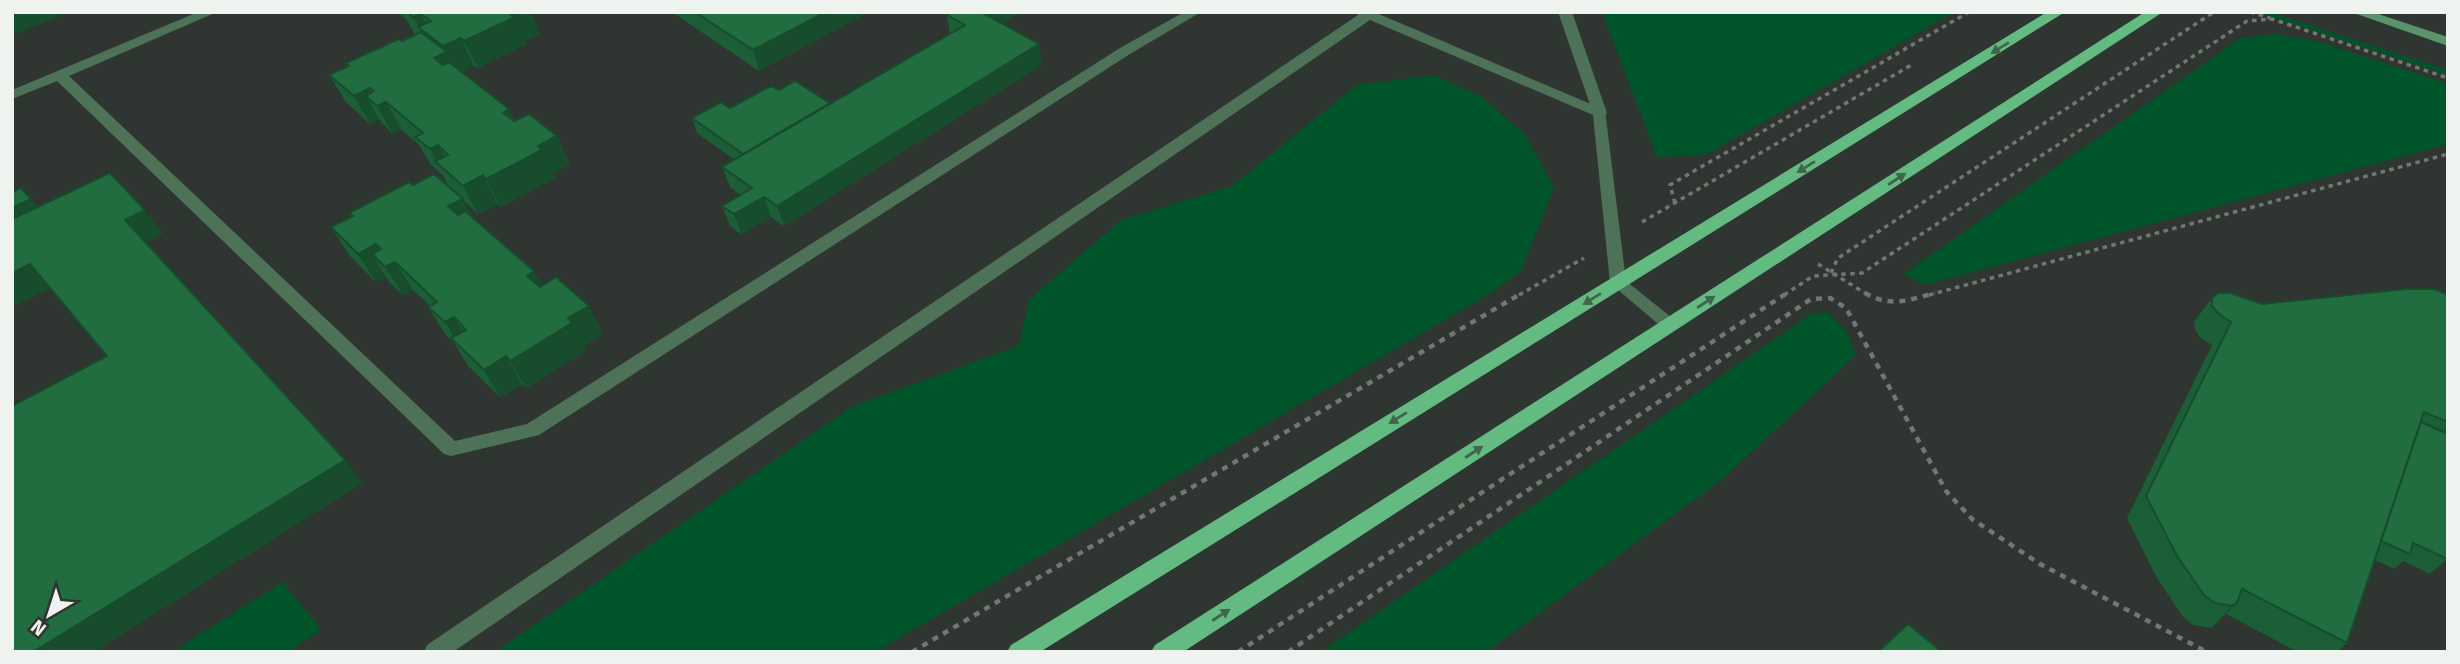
<svg xmlns="http://www.w3.org/2000/svg" width="2460" height="664" font-family="'Fira Sans',sans-serif">
  <rect width="100%" height="100%" fill="#2f3530"/>
  <g fill="#00552a">
    <polygon points="1602,12 1954,12 1706,155 1657,157"/>
    <polygon points="2269,12 2448,70 2448,75 2267,15"/>
    <polygon points="2276,34 2316,41 2448,84 2448,144 1925,285 1904,274 2241,38"/>
    <polygon points="1434,75 1482,97 1525,135 1554,188 1521,271 1491,293 875,652 495,652 853,406 1019,346 1029,300 1121,220 1232,186 1357,85"/>
    <polygon points="1827,312 1847,332 1856,355 1720,481 1486,652 1321,652 1811,314"/>
    <polygon points="283,582 321,630 287,652 172,652"/>
  </g>
  <g fill="none" stroke-linecap="round" stroke-linejoin="round">
    <g stroke="#727773" stroke-width="3.5" stroke-dasharray="4.5 4.5" stroke-linecap="butt">
      <polyline points="2250,12 2270,18"/>
      <polyline points="1675,203 1670,185 1969,12"/>
      <polyline points="1642,222 1913,64"/>
      <polyline points="1818,264 1868,295"/>
      <polyline points="1831,273 1838,258 2214,12"/>
      <polyline points="1519,295 1584,258"/>
      <polyline points="1784,295 1813,276 1862,273 2247,21 2272,19 2448,78"/>
      <polyline points="1929,295 2448,154"/>
    </g>
    <g stroke="#727773" stroke-width="4.5" stroke-dasharray="6 6" stroke-linecap="butt">
      <path d="M1865,293C1891,308 1908,300 1935,293"/>
      <polyline points="912,652 1522,293"/>
      <polyline points="1238,652 1787,293"/>
      <polyline points="1288,652 1811,299 1830,298 1846,308 1946,491 1972,519 2040,564 2207,652"/>
    </g>
    <polygon fill="#4d7258" fill-rule="evenodd" points="1558,12 1572,12 1607,113 1605,116 1595,116 1593,113"/>
    <g fill="#4d7258" fill-rule="evenodd">
      <polygon points="198,12 217,12 69,76 455,441 527,424 1120,48 1184,12 1201,12 1130,54 539,435 451,456 444,454 57,81 12,99 12,90"/>
      <polygon points="1355,12 1374,12 1605,110 1626,281 1676,321 1679,325 1676,329 1664,329 1610,283 1593,115 1370,20 453,652 424,652 427,645 1358,15"/>
    </g>
    <polygon fill="#59946c" fill-rule="evenodd" points="2351,12 2372,12 2448,37 2448,46"/>
    <g fill="#64bb81" fill-rule="evenodd">
      <polygon points="2047,12 2065,12 1040,652 1007,652 1011,645"/>
      <polygon points="2145,12 2163,12 1183,652 1151,652 1155,645"/>
    </g>
  </g>
  <g fill="#1c5e36">
    <polygon points="397,12 531,12 540,34 525,41 527,44 478,68 474,66 461,72 515,121 557,136 570,164 553,174 555,178 501,207 498,204 478,214 464,201 473,218 542,286 603,334 584,346 586,351 526,388 522,384 500,397 468,366 454,343 446,335 428,307 430,306 413,290 403,295 389,282 386,277 376,282 349,255 331,227 351,216 349,213 413,185 449,187 443,175 431,165 419,145 402,130 393,134 382,123 379,119 370,124 346,102 329,75 347,66 346,63 415,35 407,20"/>
    <polygon points="672,12 865,12 865,14 759,71"/>
    <polygon points="947,12 1021,12 1002,24 1042,65 784,226 771,217 742,235 730,226 722,206 740,195 730,187 722,167 735,160 697,133 692,118 730,108 779,90 830,104 950,34 947,15 949,14"/>
    <polygon points="2448,295 2448,561 2446,560 2430,574 2403,561 2394,569 2375,560 2347,643 2337,652 2298,652 2226,614 2211,628 2193,625 2183,617 2157,578 2127,518 2212,345 2201,338 2195,330 2194,322 2212,298 2262,304"/>
  </g>
  <g fill="#174c2c">
    <polygon points="12,12 70,12 12,36"/>
    <polygon points="516,12 531,12 540,34 525,41 527,44 478,68 464,41"/>
    <polygon points="826,12 865,12 865,14 759,71 753,50"/>
    <polygon points="985,12 1021,12 986,33 983,13"/>
    <polygon points="421,14 434,39 419,27 413,17"/>
    <polygon points="461,38 474,66 458,74 461,80 434,58 446,52 443,46"/>
    <polygon points="1039,44 1042,65 784,226 777,206"/>
    <polygon points="370,88 380,105 386,102 402,130 393,134 377,106 366,96 379,119 370,124 354,96"/>
    <polygon points="509,109 523,137 503,113"/>
    <polygon points="557,136 570,164 553,174 555,178 501,207 486,179 538,146"/>
    <polygon points="438,145 453,173 438,164 430,149"/>
    <polygon points="483,175 498,204 478,214 463,186"/>
    <polygon points="764,197 771,217 742,235 734,214"/>
    <polygon points="31,199 44,214 12,230 12,208"/>
    <polygon points="463,199 478,227 464,234 448,206"/>
    <polygon points="145,210 163,234 144,244 125,220"/>
    <polygon points="376,244 390,265 395,262 413,290 403,295 385,267 372,254 386,277 376,282 358,254"/>
    <polygon points="30,264 51,288 12,307 12,273"/>
    <polygon points="534,271 549,299 527,276"/>
    <polygon points="589,306 603,334 584,346 586,351 526,388 510,361 568,318"/>
    <polygon points="454,317 471,345 459,346 445,322"/>
    <polygon points="506,356 522,384 500,397 484,370"/>
    <polygon points="345,460 363,483 94,652 33,652"/>
    <polygon points="2237,603 2215,625 2211,628 2232,606"/>
  </g>
  <g fill="#216d3f" stroke="#174c2c" stroke-width="2">
    <polygon points="407,12 516,12 511,15 515,17 464,41 461,38 443,46 418,27 431,21 421,14 413,17"/>
    <polygon points="695,12 826,12 753,50"/>
    <polygon points="952,12 985,12 983,13 1039,44 777,206 764,197 734,214 722,206 752,188 722,167 965,25 947,15"/>
    <polygon points="421,32 447,52 434,58 443,65 449,62 509,109 503,113 514,121 529,114 557,136 538,146 542,150 486,179 483,175 463,186 435,161 448,155 438,145 430,149 415,137 423,133 386,102 377,106 366,96 374,91 370,88 354,96 329,75 349,66 346,63 399,39 402,41"/>
    <polygon points="795,81 830,103 743,154 692,118 721,102 730,108 771,86 779,90"/>
    <polygon points="110,173 145,210 125,220 345,460 33,652 12,652 12,406 107,356 30,264 12,273 12,219"/>
    <polygon points="434,174 463,199 448,206 458,215 465,211 534,271 527,276 540,287 556,277 589,306 568,318 572,323 510,361 506,356 484,370 451,338 466,330 454,317 445,322 428,307 437,302 395,262 385,267 372,254 381,249 376,244 358,254 331,227 353,216 349,213 409,182 413,185"/>
    <polygon points="21,188 31,199 12,208 12,192"/>
    <polygon points="2406,289 2434,289 2448,295 2448,422 2424,412 2347,643 2242,589 2237,603 2232,606 2215,603 2204,595 2177,556 2146,496 2231,322 2219,314 2212,306 2212,298 2218,293 2230,293 2262,304"/>
    <polygon points="2421,422 2448,434 2447,559 2413,543 2410,554 2381,541"/>
    <polygon points="1908,624 1942,652 1878,652"/>
  </g>
  <defs><path id="oneway-solid" d="M-6-.8H1V-3.2L6.5 0L1 3.2V.8H-6Z" transform="scale(1.75)"/></defs>
  <g fill="#42644c">
    <use href="#oneway-solid" transform="translate(2000 48) rotate(148)"/>
    <use href="#oneway-solid" transform="translate(1806 167) rotate(148)"/>
    <use href="#oneway-solid" transform="translate(1897 179) rotate(-33)"/>
    <use href="#oneway-solid" transform="translate(1592 299) rotate(148)"/>
    <use href="#oneway-solid" transform="translate(1706 302) rotate(-33)"/>
    <use href="#oneway-solid" transform="translate(1398 418) rotate(148)"/>
    <use href="#oneway-solid" transform="translate(1474 452) rotate(-33)"/>
    <use href="#oneway-solid" transform="translate(1221 615) rotate(-33)"/>
  </g>
  <rect width="2460" height="664" fill="none" stroke="#eff3f0" stroke-width="28"/>
  <g transform="translate(49 615) rotate(219)" stroke="#2f3530" stroke-width="5" paint-order="stroke">
  <path d="M0-5L12 26L0 18L-12 26Z" fill="#eff3f0"/>
  <text y="-10" font-size="19" font-weight="bold" text-anchor="middle" fill="#eff3f0">N</text>
  </g>
</svg>
